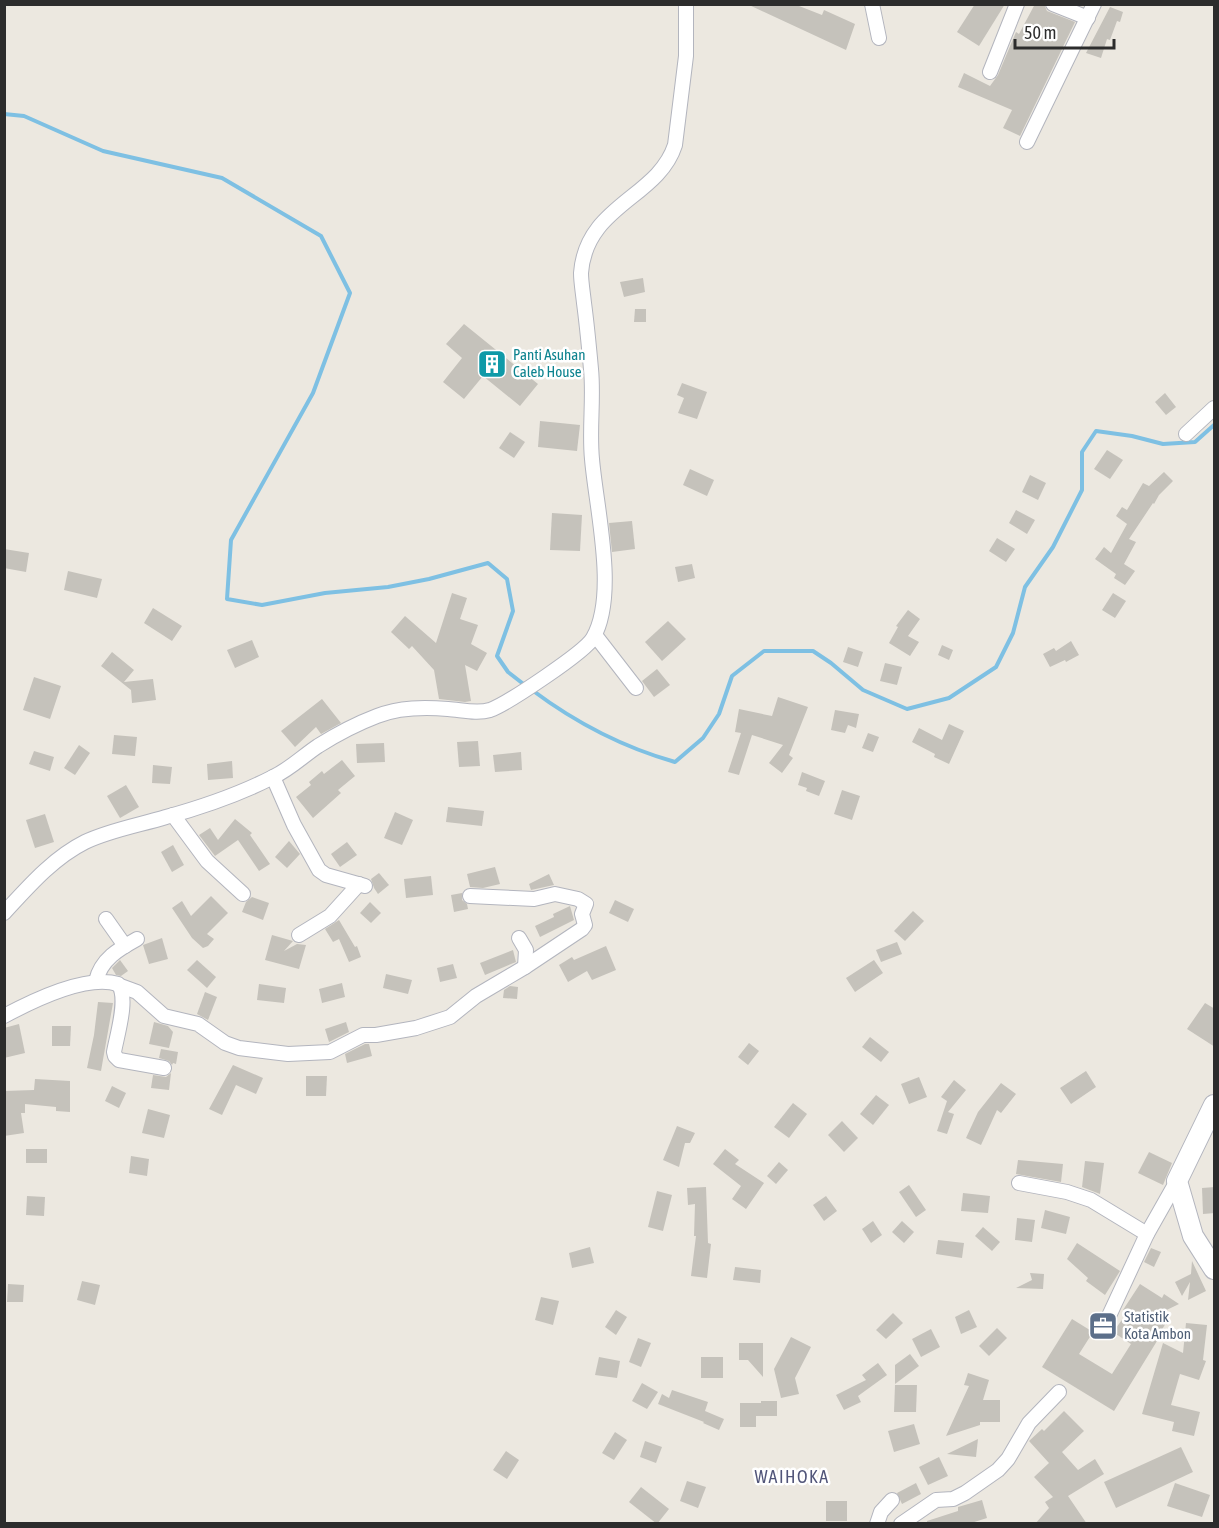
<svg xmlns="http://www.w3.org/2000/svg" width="1219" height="1528" font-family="'Asap Condensed',sans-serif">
  <rect width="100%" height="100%" fill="#ece8e0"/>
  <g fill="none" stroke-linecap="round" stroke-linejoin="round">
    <g stroke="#7ec0e3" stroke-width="4">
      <polyline points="4,114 24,116 103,151 222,178 321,236 350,293 313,393 231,540 227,599 262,605 325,593 388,587 429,579 488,563 507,579 513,611 497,656 508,672 526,686"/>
      <path d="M532,690C576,723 622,747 675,762L703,738L719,714L732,676L764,651H813L831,663L863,690L907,709L949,698L996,667L1013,633L1025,587L1053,547L1082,490V452L1096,431L1132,436L1163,444L1195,442L1214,425"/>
    </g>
  </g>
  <g fill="#c5c2bb">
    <polygon points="747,4 794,4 822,15 824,10 855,24 846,50"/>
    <polygon points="975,4 1005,4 979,46 957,32"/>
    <polygon points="1035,4 1044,4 1047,11 1075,22 1020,136 1003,128 1012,110 958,87 964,73 990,86 998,75 1016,32 1019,34"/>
    <polygon points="1110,7 1123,12 1120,22 1117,21 1110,40 1107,39 1101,58 1086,53"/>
    <polygon points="643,278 645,292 624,297 620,282"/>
    <polygon points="635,309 646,309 646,322 634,322"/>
    <polygon points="464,324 538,384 520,406 483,376 464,399 443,382 462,358 446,344"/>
    <polygon points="682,383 707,392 697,419 678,413 684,398 677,395"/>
    <polygon points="1165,393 1176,407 1166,415 1155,402"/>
    <polygon points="540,421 580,425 577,451 538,447"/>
    <polygon points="510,432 525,442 514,458 499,448"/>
    <polygon points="1107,450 1123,460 1110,479 1094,469"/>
    <polygon points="690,469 714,480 707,496 683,485"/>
    <polygon points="1164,472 1173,481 1159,495 1154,504 1153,503 1129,539 1136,542 1124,564 1135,571 1125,585 1114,578 1116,574 1095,559 1104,547 1111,553 1127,524 1116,516 1122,507 1127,510 1143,483 1149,486"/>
    <polygon points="1030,475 1046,483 1038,500 1022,492"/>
    <polygon points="1016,510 1035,520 1027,534 1009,523"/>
    <polygon points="552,513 582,515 580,551 550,550"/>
    <polygon points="632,521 635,549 612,552 609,523"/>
    <polygon points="997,538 1015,549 1006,562 989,551"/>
    <polygon points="4,549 29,553 26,572 4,568"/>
    <polygon points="692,564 695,578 678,582 675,567"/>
    <polygon points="68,571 102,579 97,598 64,590"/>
    <polygon points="452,593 467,598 460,619 478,625 471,644 487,653 477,671 465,665 471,701 465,702 439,699 434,670 412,646 409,649 391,632 405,616 436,643"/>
    <polygon points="1113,593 1126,601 1115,618 1102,610"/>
    <polygon points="153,608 182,626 172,641 144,623"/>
    <polygon points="908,610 920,619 908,636 919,642 910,656 889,643 898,627 896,626"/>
    <polygon points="668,621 686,639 662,661 645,642"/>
    <polygon points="252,640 259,657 235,668 227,650"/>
    <polygon points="1071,641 1079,655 1066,662 1065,660 1050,667 1043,654 1054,648 1056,651"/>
    <polygon points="942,645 953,650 949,660 938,655"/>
    <polygon points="848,647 863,652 858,667 843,662"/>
    <polygon points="112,652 134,670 124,682 153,679 156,700 132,703 131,690 101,666"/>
    <polygon points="885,663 902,667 897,685 880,681"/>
    <polygon points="657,669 670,685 654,697 642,681"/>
    <polygon points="34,677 61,686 50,719 23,710"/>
    <polygon points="778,697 808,707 789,755 793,758 782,773 769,763 783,745 752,735 739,775 728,772 741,733 735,732 739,709 772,716"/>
    <polygon points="322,699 341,723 321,734 316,727 295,747 281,731"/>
    <polygon points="835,710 859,714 856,728 848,725 845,733 831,730"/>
    <polygon points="949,724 964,731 949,764 934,757 935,754 912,742 919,728 942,740"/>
    <polygon points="868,733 879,737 873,752 862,748"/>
    <polygon points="114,735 137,737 135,756 112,754"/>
    <polygon points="478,741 480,766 459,767 457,742"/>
    <polygon points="384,743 385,762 357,763 356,744"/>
    <polygon points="79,745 90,753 75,775 64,768"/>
    <polygon points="34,751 54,757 50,771 29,764"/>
    <polygon points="521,752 522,770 495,772 493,755"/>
    <polygon points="342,760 355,776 338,790 341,793 313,818 296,797 311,785 309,782 322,771 324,774"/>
    <polygon points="232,761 233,778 208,780 207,764"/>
    <polygon points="153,765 172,767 170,784 152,783"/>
    <polygon points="802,772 825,781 819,796 806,791 807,788 798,785"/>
    <polygon points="126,785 139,807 120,818 107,796"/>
    <polygon points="842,790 860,796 852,820 834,814"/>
    <polygon points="448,807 484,811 482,826 446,822"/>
    <polygon points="395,812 413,820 402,845 384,838"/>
    <polygon points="45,814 54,842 35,848 26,820"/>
    <polygon points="235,819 252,833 250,835 270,864 259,871 238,840 215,856 199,835 210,828 218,840"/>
    <polygon points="289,841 300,854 287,868 275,857"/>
    <polygon points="347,842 357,855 340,867 331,854"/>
    <polygon points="173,845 184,865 172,872 161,852"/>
    <polygon points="495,867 500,884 483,888 470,887 467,874"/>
    <polygon points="379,873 389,885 378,894 374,888 371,879"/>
    <polygon points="549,874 554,885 531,890 529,884"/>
    <polygon points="431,876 433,895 406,898 404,879"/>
    <polygon points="462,893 462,900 467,904 468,909 454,912 451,895"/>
    <polygon points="211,896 228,913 207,934 214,939 208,946 203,948 192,938 172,908 182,901 191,916"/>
    <polygon points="252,897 269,903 263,920 242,912 246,902"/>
    <polygon points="615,900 634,909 628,922 609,913"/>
    <polygon points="370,902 381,913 371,923 360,913"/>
    <polygon points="570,906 574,920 540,937 535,926 554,917 553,914"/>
    <polygon points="913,911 924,921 905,941 894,931"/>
    <polygon points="339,920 355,947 357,946 361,957 349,962 339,939 333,942 325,929"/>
    <polygon points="272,935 293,941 284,951 297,944 306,945 299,969 265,960"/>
    <polygon points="162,938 168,959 149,964 143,945"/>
    <polygon points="897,942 902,954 881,962 876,950"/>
    <polygon points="606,946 616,970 592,980 587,971 568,982 559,965 572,957 574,960"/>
    <polygon points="513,950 516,962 485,975 480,963"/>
    <polygon points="120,960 128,971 121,976 116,975 112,968"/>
    <polygon points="197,960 216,977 207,988 187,970"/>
    <polygon points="874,960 883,973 855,992 846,978"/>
    <polygon points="453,964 457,978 440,982 437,968"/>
    <polygon points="386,974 412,980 408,994 383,988"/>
    <polygon points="342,983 345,997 322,1003 319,989"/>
    <polygon points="259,984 286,988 284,1003 257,1000"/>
    <polygon points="510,986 518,987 517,999 503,998 504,990"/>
    <polygon points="205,992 217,997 208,1020 197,1014"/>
    <polygon points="98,1002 113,1003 101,1071 87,1068 94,1035"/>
    <polygon points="1205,1003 1215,1009 1215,1047 1187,1029"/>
    <polygon points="154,1022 168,1026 173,1032 169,1048 149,1044"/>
    <polygon points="346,1022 349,1032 329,1042 325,1029"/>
    <polygon points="19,1024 25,1053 4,1058 4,1028"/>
    <polygon points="52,1026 71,1026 70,1046 52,1046"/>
    <polygon points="870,1037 889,1052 881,1062 862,1047"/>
    <polygon points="749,1043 759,1051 748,1065 738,1057"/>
    <polygon points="365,1044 369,1044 372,1056 347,1063 345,1054"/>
    <polygon points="161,1049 178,1052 176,1064 173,1063 172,1065 169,1061 159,1058"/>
    <polygon points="233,1065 263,1078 256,1094 236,1085 222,1115 209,1109"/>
    <polygon points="1086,1071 1096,1087 1071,1104 1060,1088"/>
    <polygon points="171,1073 169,1090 151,1088 153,1075 166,1077"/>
    <polygon points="306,1076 327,1076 326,1096 306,1096"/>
    <polygon points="919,1077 927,1097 909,1104 901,1084"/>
    <polygon points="35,1079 70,1081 70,1112 56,1111 56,1107 25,1104 25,1113 21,1113 24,1133 4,1136 4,1091 34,1090"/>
    <polygon points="954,1080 966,1090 948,1112 954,1114 947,1134 937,1131 947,1101 941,1097"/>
    <polygon points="1001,1083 1016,1094 1001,1113 997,1110 981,1145 966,1138 978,1112"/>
    <polygon points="112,1086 126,1093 119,1108 105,1101"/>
    <polygon points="876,1095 889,1105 873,1125 860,1114"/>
    <polygon points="793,1103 807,1114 789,1138 774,1127"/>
    <polygon points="148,1109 170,1115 164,1138 142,1133"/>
    <polygon points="842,1121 858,1138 844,1152 828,1135"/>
    <polygon points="677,1126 695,1133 690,1143 685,1143 679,1167 663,1160"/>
    <rect x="26" y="1149" width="21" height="14"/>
    <polygon points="725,1149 739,1160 735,1164 764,1183 746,1209 732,1199 741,1186 713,1164"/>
    <polygon points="1149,1152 1172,1163 1163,1185 1138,1173"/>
    <polygon points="131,1156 149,1159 147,1176 129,1173"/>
    <polygon points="1018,1160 1063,1164 1061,1182 1016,1174"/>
    <polygon points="1085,1161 1104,1163 1100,1194 1082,1187"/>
    <polygon points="779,1162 788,1170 776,1184 767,1176"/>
    <polygon points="909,1185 926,1210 916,1217 899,1192"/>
    <polygon points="706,1187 708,1243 711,1244 707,1278 691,1276 696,1236 694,1236 695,1204 688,1205 687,1188"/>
    <polygon points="1215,1187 1215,1213 1203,1214 1202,1188"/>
    <polygon points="657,1191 672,1195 663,1231 648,1227"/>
    <polygon points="963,1193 990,1196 988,1213 961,1211"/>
    <polygon points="27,1196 45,1197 44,1216 26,1215"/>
    <polygon points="826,1196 837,1211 824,1221 813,1205"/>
    <polygon points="1045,1210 1070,1217 1066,1234 1041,1228"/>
    <polygon points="1017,1218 1035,1220 1032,1242 1015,1240"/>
    <polygon points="873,1221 882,1235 871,1243 862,1229"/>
    <polygon points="902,1221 914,1232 904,1243 892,1232"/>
    <polygon points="983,1227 1000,1242 992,1251 975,1236"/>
    <polygon points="938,1240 964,1243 962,1258 936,1254"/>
    <polygon points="1077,1243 1120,1271 1105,1295 1086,1281 1088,1278 1067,1259"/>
    <polygon points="590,1247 594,1263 572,1268 569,1253"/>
    <polygon points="1151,1248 1161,1252 1154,1267 1144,1262"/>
    <polygon points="1192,1261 1206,1291 1188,1300 1190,1282 1182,1296 1175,1282 1191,1274"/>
    <polygon points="735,1267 761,1270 760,1283 733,1280"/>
    <polygon points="1030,1273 1044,1274 1043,1289 1016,1288 1032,1280"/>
    <polygon points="82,1281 100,1285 95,1305 77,1300"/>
    <polygon points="8,1284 24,1285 23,1302 7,1302"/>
    <polygon points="1140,1284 1162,1298 1164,1294 1179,1304 1148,1319 1167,1321 1156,1340 1157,1341 1114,1411 1042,1367 1072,1319 1093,1332 1079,1354 1112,1374 1131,1344 1113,1332 1127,1313 1123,1310"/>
    <polygon points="541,1297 559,1301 553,1325 535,1320"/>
    <polygon points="616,1310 627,1317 616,1335 605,1327"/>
    <polygon points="969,1310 977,1327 961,1334 955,1317"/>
    <polygon points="893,1313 903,1323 886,1339 876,1330"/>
    <polygon points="1186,1323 1207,1325 1203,1360 1206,1361 1199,1380 1180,1374 1171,1405 1200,1412 1194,1436 1172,1431 1174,1422 1142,1414 1163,1343 1183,1353"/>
    <polygon points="997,1328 1007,1338 989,1356 979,1346"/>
    <polygon points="931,1329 940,1347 921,1357 912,1339"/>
    <polygon points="791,1337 811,1347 795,1378 799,1394 781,1398 774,1369"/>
    <polygon points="638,1338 651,1343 641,1367 629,1362"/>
    <polygon points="739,1343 763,1343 763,1377 748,1360 739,1360"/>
    <polygon points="910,1354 919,1366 895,1384 895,1365"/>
    <polygon points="599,1357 620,1361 617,1378 595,1375"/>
    <rect x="701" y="1357" width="22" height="21"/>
    <polygon points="878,1363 887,1375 858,1396 861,1402 844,1410 836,1395 866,1380 862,1375"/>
    <polygon points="968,1373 989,1380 983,1400 1000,1400 1000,1422 980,1422 980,1425 946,1436 969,1386 964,1385"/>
    <polygon points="642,1383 658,1392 647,1409 632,1401"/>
    <polygon points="895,1385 917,1385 916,1412 894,1412"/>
    <polygon points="672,1390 708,1402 705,1411 724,1419 719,1430 703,1423 704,1422 658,1404 662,1394 669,1398"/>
    <polygon points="761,1401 777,1401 777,1416 756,1416 756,1427 740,1427 740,1403 761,1403"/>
    <polygon points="1064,1411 1084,1431 1062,1452 1078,1470 1095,1459 1104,1474 1068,1496 1087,1524 1035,1524 1049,1508 1045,1502 1053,1497 1034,1477 1049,1463 1029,1441 1042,1429 1044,1431"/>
    <polygon points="914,1424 920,1444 894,1452 888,1431"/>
    <polygon points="615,1432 627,1440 614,1460 602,1453"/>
    <polygon points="978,1439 976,1457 947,1454"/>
    <polygon points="645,1441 662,1447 656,1463 640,1457"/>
    <polygon points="1181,1447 1193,1472 1116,1508 1104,1482"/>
    <polygon points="506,1451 519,1460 507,1479 493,1470"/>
    <polygon points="939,1457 948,1476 928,1485 919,1467"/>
    <polygon points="687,1481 706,1487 698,1508 680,1501"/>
    <polygon points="916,1483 921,1494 902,1504 897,1493"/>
    <polygon points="1175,1483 1210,1495 1202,1517 1167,1506"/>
    <polygon points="641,1487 669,1509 657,1524 629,1502"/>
    <polygon points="982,1500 987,1518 968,1524 927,1524 927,1521 958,1511 958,1507"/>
    <rect x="826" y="1501" width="21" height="20"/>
  </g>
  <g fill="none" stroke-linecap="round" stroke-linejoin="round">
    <g stroke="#b3b5be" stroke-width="16">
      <g id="street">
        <polyline points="872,4 879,38"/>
        <polyline points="1053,4 1088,18"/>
        <polyline points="990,72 1017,4"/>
        <polyline points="1027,142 1094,4"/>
        <polyline points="1186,434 1214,408"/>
        <polyline points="595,635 636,688"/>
        <polyline points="273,777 294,825 319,870 326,875 365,886"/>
        <polyline points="173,815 207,861 243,894"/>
        <path d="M4,913C28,887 53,858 85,842C110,830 140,825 166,817C202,807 240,794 273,777C290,769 303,756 318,746C337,734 356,724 377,716C400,707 424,707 448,709C462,710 477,714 490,710C507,704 585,652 593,638C618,595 596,508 592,459C589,429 594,399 591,369C589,347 587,325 584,303C583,293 581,282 581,273C586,205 658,198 675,145L686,56V4"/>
        <polyline points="106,919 125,946"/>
        <polyline points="299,935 330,916 359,884"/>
        <polyline points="519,938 526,950 525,967"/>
        <path d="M96,981C101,959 119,949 137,939"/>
        <polyline points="118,985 137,992 164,1016 198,1024 225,1043 239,1048 288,1054 330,1052 363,1035 376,1035 416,1028 450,1017 476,996 525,967 582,929 585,925 582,914 586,904 578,899 555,894 534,899 470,896"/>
        <path d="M4,1016C32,1001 86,974 118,984C129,997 117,1035 114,1052L115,1056L119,1060L164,1068"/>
        <polyline points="1019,1183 1067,1192 1091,1200 1147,1234"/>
        <polyline points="1102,1331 1147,1234 1177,1181"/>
        <polyline points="877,1524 881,1512 892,1500"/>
        <polyline points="901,1524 936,1500 953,1499 965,1493 998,1470 1008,1459 1029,1423 1059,1392"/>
      </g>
    </g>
    <g stroke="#b3b5be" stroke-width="22">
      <polyline id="secondary" points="1214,1105 1177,1181 1193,1236 1214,1269"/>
    </g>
    <use href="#street" stroke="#fff" stroke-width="14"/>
    <use href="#secondary" stroke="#fff" stroke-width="20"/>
  </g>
  <defs>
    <g id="building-square" transform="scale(1.5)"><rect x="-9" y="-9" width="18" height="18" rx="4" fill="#0f9aa8" stroke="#fff"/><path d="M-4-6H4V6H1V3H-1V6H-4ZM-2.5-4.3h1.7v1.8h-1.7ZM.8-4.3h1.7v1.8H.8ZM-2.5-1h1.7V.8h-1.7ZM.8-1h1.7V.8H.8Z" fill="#fff"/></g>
    <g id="office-square" transform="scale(1.5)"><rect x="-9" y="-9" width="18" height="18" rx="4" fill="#5c6f8a" stroke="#fff"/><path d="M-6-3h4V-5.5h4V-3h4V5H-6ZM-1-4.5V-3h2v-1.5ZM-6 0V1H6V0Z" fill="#fff"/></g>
  </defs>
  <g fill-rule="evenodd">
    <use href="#building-square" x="492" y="364"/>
    <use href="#office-square" x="1103" y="1326"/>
  </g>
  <g text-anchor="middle" stroke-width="5" stroke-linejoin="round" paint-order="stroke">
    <g font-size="15" fill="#0d838f" stroke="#fff" text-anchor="start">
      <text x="513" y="360">Panti Asuhan<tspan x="513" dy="17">Caleb House</tspan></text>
    </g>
    <g font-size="15" fill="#4e5e75" stroke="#fff" text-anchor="start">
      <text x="1124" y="1322">Statistik<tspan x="1124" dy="17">Kota Ambon</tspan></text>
    </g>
    <g font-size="18" letter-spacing="1.5" fill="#515579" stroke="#fff">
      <text x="792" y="1483">WAIHOKA</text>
    </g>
  </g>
  <rect width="1219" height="1528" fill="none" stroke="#2c2c2c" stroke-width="12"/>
  <path d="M1015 39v9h99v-9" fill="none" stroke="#2c2c2c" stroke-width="3"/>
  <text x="1024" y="39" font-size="18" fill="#2c2c2c" stroke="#ffffff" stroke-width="4.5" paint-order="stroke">50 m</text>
</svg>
